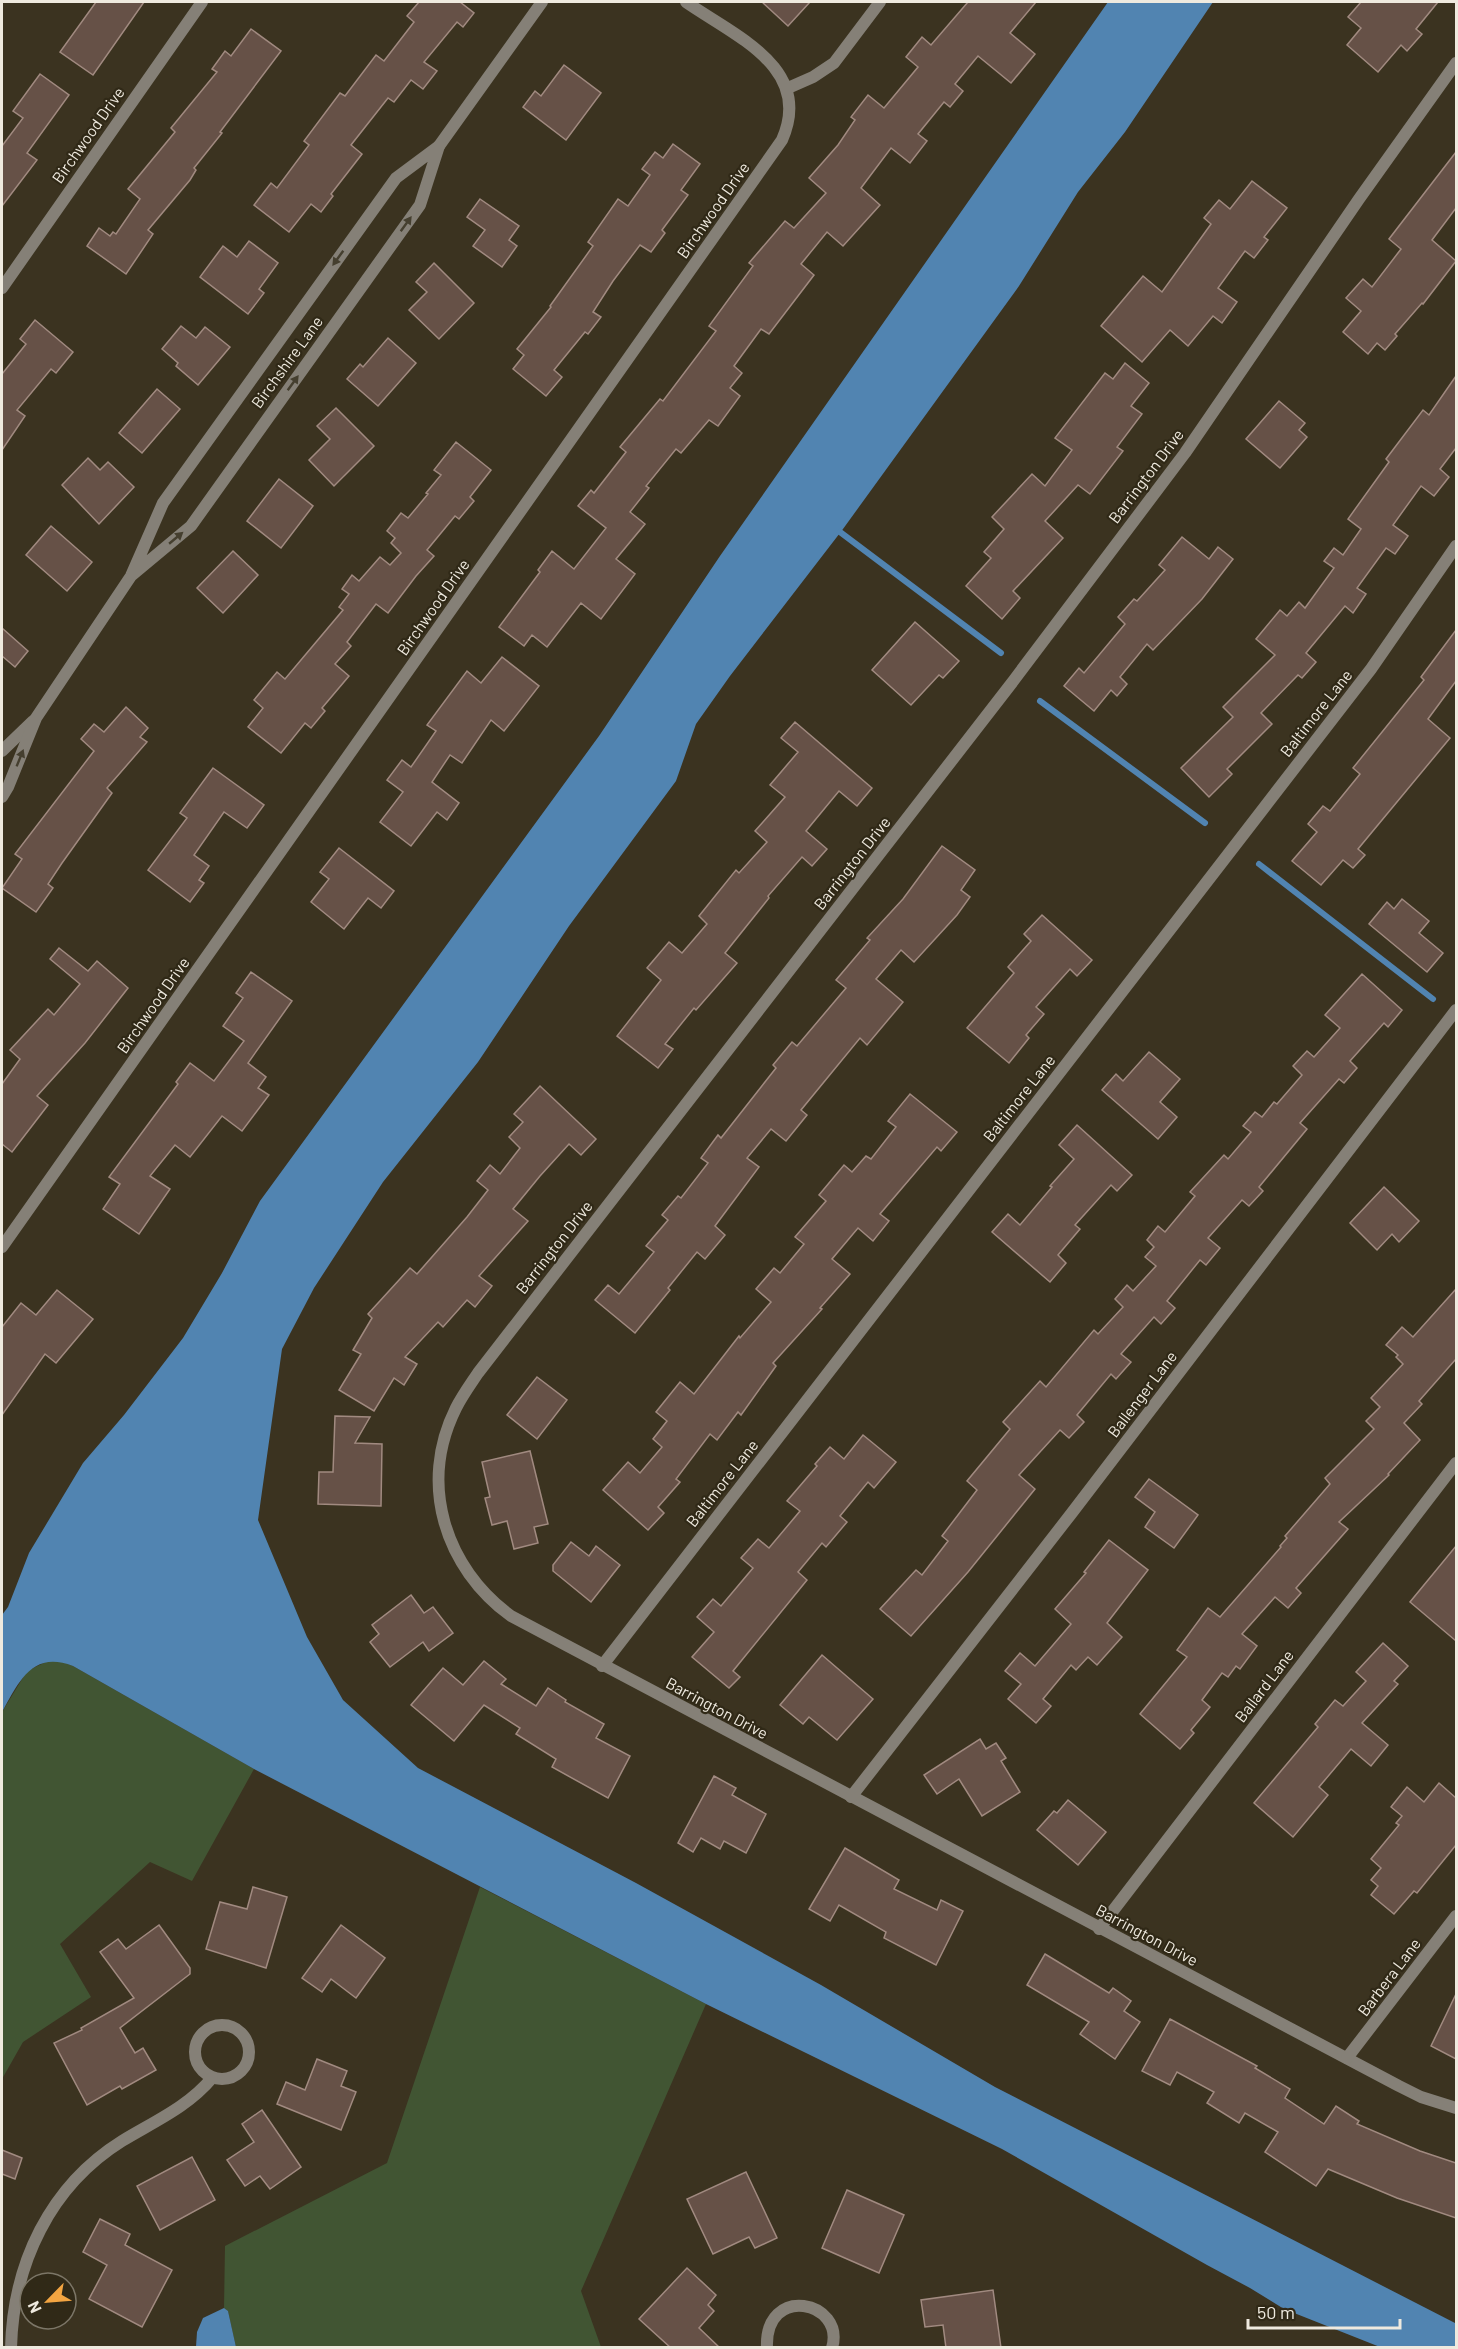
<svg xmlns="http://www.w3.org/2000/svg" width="1458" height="2349" font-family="Barlow,sans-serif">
  <rect width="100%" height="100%" fill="#3b3320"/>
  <g fill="#415533">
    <polygon points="48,1661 61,1661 73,1666 254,1769 192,1881 150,1862 60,1944 91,1997 23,2042 2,2079 2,1712 27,1671"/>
    <polygon points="480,1887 706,2004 581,2291 601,2347 236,2347 228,2311 224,2308 225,2246 387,2163"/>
  </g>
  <g fill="#5184b1">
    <path d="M1108,2H1213L1125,132L1078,192L1019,286L843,529L730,676L696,724L676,781L569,926L478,1062L383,1182L314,1288L282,1349L258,1520L307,1637L343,1700L418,1768L636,1883L821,1985L995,2087L1455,2323L1456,2347H1380L1284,2309L1250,2288L1207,2265L1002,2149L706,2004L254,1769L73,1666C32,1650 19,1682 2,1712V1615L8,1607L29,1553L83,1463L124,1415L183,1338L222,1273L260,1201L599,736L720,556Z"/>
    <polygon points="224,2308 228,2311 236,2347 196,2347 197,2332 203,2318"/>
  </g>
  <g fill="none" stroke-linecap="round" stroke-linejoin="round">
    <g stroke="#5184b1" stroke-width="6">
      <polyline points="840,532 1001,653"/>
      <polyline points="1040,701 1205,823"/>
      <polyline points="1259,864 1433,999"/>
    </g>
  </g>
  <g fill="#665147" stroke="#a18a80" stroke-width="1.5">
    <polygon points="96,2 144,2 93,75 60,52"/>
    <polygon points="419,2 460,2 474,13 463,27 457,22 424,62 437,71 423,89 411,80 394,102 388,98 351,145 362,154 331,194 333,196 321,212 311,204 289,232 254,205 271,183 277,188 309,145 304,141 340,93 345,96 376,55 384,61 414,22 407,16"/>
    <polygon points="762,2 810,2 788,26"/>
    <polygon points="968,2 1036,2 1010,33 1035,54 1011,83 978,56 955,84 963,91 950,107 944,102 918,134 927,141 910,163 891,148 861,188 880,205 843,246 827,232 801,264 814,275 769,334 761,329 734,366 742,373 730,388 740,396 718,426 709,420 681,453 676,449 646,486 649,488 630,512 645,524 616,559 635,574 601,619 581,603 547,647 532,635 524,646 499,627 540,572 538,570 552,551 574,569 606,528 578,506 591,490 594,493 626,452 620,447 660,399 663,401 716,331 709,326 753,266 749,263 785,221 794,228 826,193 809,178 838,145 855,120 851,117 868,95 884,108 918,67 906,57 922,37 931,45"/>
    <polygon points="1361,2 1438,2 1416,29 1422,34 1407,51 1401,45 1378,72 1347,45 1361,28 1348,17"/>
    <polygon points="251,29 281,51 220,132 222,133 194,168 196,170 190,180 148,230 153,234 126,274 87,246 99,228 110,236 113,232 116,234 140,199 128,189 175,132 171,128 217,72 212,69 225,51 231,56"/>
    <polygon points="564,65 601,93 566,140 523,107 535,91 541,96"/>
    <polygon points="40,74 69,95 27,153 37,160 2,206 2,146 23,118 13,111"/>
    <polygon points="673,144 700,164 681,190 688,195 662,230 665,233 651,252 640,245 613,281 593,312 601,317 588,334 585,332 554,370 562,377 546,396 513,369 524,355 517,349 551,307 550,306 593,246 588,242 618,199 628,206 650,175 642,169 655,152 663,158"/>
    <polygon points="1456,152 1456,208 1432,240 1456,261 1423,304 1422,303 1395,334 1397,336 1385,350 1377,343 1368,354 1343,332 1361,311 1346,298 1363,279 1372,287 1401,249 1389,239"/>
    <polygon points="1252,181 1287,208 1264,237 1268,240 1254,258 1245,251 1218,288 1237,302 1222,323 1213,316 1188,346 1170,330 1142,362 1101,326 1143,276 1162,292 1211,224 1204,218 1219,200 1230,209"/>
    <polygon points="480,199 519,226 509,240 517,246 502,267 473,246 485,230 467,217"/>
    <polygon points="249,241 278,263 259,289 264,293 248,314 200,277 223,246 237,257"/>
    <polygon points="434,263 474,303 439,339 409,310 427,292 416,282"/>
    <polygon points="35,320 73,352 56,373 51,369 17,410 25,416 2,450 2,374 26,344 20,339"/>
    <polygon points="181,326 196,338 205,327 230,347 198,385 176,366 178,363 162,349"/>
    <polygon points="388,338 416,363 378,406 347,379 360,364 363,367"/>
    <polygon points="1125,363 1149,383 1131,406 1142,414 1117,447 1123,451 1090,494 1078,485 1045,521 1063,538 1013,591 1020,598 1002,619 966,586 991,558 984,552 1004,529 992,517 1032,474 1045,486 1072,450 1055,438 1105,373 1113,379"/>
    <polygon points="1456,376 1456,448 1440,469 1449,477 1434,496 1421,486 1393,525 1408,536 1395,554 1386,548 1357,588 1366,594 1353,613 1345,606 1306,653 1316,662 1302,678 1298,675 1261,713 1272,724 1227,769 1232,774 1209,797 1181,768 1233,717 1223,707 1275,655 1256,639 1280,610 1287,616 1299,602 1305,608 1334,568 1324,561 1334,548 1343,555 1361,529 1348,519 1389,462 1386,459 1423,410 1429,415"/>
    <polygon points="157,389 180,409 142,453 119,433"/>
    <polygon points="1279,401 1305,423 1299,430 1307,437 1280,468 1246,439"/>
    <polygon points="336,408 374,446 334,486 309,460 330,439 317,426"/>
    <polygon points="456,442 491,470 470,497 474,501 459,519 455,516 427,550 434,556 416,576 388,613 376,604 347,642 351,646 335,664 349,676 322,708 325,711 311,728 305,723 281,753 248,727 263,708 254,700 277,672 285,679 343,610 339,607 349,594 342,589 352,575 359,581 380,557 390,565 401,553 391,543 395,538 387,531 401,513 408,518 428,494 426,493 441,475 434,470"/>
    <polygon points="88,458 100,470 108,462 134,487 99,524 62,485"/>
    <polygon points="279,479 313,506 281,548 247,521"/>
    <polygon points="51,526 92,562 67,591 26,555"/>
    <polygon points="1182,537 1209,559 1218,547 1233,559 1202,599 1153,650 1147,644 1120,677 1127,684 1117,696 1111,690 1094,711 1064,686 1079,668 1084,673 1125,624 1118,617 1134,599 1137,601 1165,570 1159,565"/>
    <polygon points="233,551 258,575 223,613 197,588"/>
    <polygon points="915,622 959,661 943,678 939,675 911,705 872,670"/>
    <polygon points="2,628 28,651 15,667 2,656"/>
    <polygon points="1456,630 1456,681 1428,719 1450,738 1358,849 1365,855 1353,868 1343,860 1321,885 1292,861 1317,832 1308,824 1323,806 1330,811 1360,774 1353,768 1424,680 1421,677"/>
    <polygon points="502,657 539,686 504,731 491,720 462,763 450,755 432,782 459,803 447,820 437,812 411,846 380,822 403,792 387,780 402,760 411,767 436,731 427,725 467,671 481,683"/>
    <polygon points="126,707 148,728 140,737 147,742 107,788 112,793 62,863 48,884 53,888 36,912 2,888 22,859 15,854 94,751 81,739 94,724 104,732"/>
    <polygon points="795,722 872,788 857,806 839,791 806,831 827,849 812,866 802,857 768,896 769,898 725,953 737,963 696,1010 694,1008 665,1044 673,1049 658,1068 617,1036 661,980 647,968 669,942 682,953 707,924 699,916 736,870 739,873 767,842 755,831 785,797 770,785 798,752 781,738"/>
    <polygon points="213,768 264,805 247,828 224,812 194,855 209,866 199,880 204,883 190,902 148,870 187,818 180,813"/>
    <polygon points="942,846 975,870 961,890 970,897 957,915 914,962 901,950 876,979 903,1002 867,1045 860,1038 801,1110 807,1115 786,1141 771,1129 747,1158 759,1167 715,1226 725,1235 705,1259 697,1252 668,1288 670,1290 635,1333 595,1300 608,1285 619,1294 654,1252 646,1246 668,1220 662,1215 678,1196 681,1198 708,1163 701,1158 718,1135 721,1138 776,1068 773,1065 792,1042 797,1046 846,988 836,980 870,940 867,938 903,899"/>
    <polygon points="339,848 394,891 381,908 368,898 344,929 311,902 329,879 320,872"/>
    <polygon points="1402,899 1429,921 1419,933 1443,953 1427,972 1369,924 1387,902 1394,909"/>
    <polygon points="1042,915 1092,960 1077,976 1070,969 1036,1007 1044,1014 1026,1035 1029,1038 1009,1063 967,1028 1014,973 1008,967 1031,941 1024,934"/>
    <polygon points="59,948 88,971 97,961 128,988 85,1043 37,1096 48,1105 12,1152 2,1144 2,1084 20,1059 10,1050 48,1009 54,1015 80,984 50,959"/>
    <polygon points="251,972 292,1001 248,1063 266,1077 258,1088 269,1095 242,1131 222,1116 190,1157 175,1145 150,1176 170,1189 139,1234 103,1209 120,1184 109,1177 178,1084 176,1082 190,1063 214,1081 244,1041 223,1026 243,998 236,993"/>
    <polygon points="1362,974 1402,1010 1388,1027 1384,1023 1350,1061 1357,1068 1344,1083 1339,1079 1300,1123 1307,1129 1259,1187 1263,1191 1249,1206 1242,1200 1208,1238 1220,1248 1206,1265 1200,1260 1167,1301 1175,1308 1161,1324 1154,1317 1121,1354 1131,1362 1116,1379 1111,1374 1077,1415 1084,1422 1069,1438 1060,1430 1019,1475 1035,1489 968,1572 911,1636 880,1609 916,1570 922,1575 948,1541 942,1536 977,1490 967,1481 1010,1429 1003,1422 1040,1381 1046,1387 1094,1330 1098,1334 1123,1307 1115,1299 1127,1285 1133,1291 1156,1266 1145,1257 1154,1247 1147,1240 1158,1226 1165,1232 1195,1196 1190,1192 1224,1155 1228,1159 1251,1132 1243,1126 1255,1112 1262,1117 1274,1102 1277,1104 1302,1075 1293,1066 1307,1051 1314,1057 1340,1028 1325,1015"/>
    <polygon points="1149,1052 1180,1079 1160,1102 1177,1117 1158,1139 1102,1090 1116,1074 1123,1081"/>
    <polygon points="540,1086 596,1139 581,1155 569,1144 540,1176 513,1209 528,1221 479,1276 492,1286 475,1307 467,1300 443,1327 438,1322 405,1357 417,1364 404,1385 394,1378 374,1411 339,1390 361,1354 353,1350 372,1318 368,1314 410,1268 417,1274 467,1217 488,1190 477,1181 490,1165 500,1174 520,1148 509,1137 523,1122 514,1114"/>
    <polygon points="910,1094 957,1132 941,1151 937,1147 880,1214 889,1221 873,1241 858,1228 832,1259 850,1274 820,1308 822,1309 773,1363 776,1366 741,1415 738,1412 717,1440 710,1434 676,1479 680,1482 658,1507 664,1513 648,1530 603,1490 628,1462 640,1473 662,1447 653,1439 667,1421 656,1412 680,1382 694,1394 739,1336 740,1338 771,1302 756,1289 774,1268 780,1273 804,1244 795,1237 826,1201 819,1195 844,1165 852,1172 866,1156 871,1159 896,1127 888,1121"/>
    <polygon points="1077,1125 1132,1175 1117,1191 1111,1185 1075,1225 1080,1229 1058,1255 1066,1263 1050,1282 992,1232 1008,1214 1020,1225 1052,1187 1050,1186 1074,1159 1059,1145"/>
    <polygon points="1384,1187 1419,1221 1399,1242 1392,1234 1377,1250 1350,1223"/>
    <polygon points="1456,1289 1456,1359 1419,1401 1422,1404 1404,1423 1420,1440 1388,1474 1389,1475 1339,1522 1348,1529 1296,1588 1301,1593 1288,1608 1275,1597 1242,1634 1257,1646 1240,1669 1236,1666 1228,1677 1222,1673 1202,1700 1210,1707 1191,1730 1194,1733 1180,1749 1140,1714 1187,1657 1177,1650 1208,1608 1220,1617 1281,1547 1280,1546 1287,1538 1285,1536 1330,1484 1325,1478 1374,1429 1366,1421 1380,1407 1371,1398 1403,1364 1396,1357 1398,1355 1386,1345 1402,1327 1413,1337"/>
    <polygon points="57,1290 93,1319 56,1363 45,1354 2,1415 2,1327 21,1303 36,1315"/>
    <polygon points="537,1377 567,1400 537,1439 507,1415"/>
    <polygon points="335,1416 370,1417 355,1443 382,1444 381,1506 318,1504 319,1472 333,1472"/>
    <polygon points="863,1435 896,1462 874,1488 868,1482 840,1516 847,1522 826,1547 822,1543 798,1572 807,1580 733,1671 740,1677 729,1688 692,1657 714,1632 697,1617 713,1599 721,1606 753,1568 741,1558 758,1539 769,1548 800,1511 787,1501 817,1466 815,1464 830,1447 844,1459"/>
    <polygon points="530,1451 548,1524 534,1527 538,1543 514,1549 507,1521 492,1525 485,1498 490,1497 482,1462"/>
    <polygon points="1149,1479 1198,1515 1174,1548 1145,1527 1155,1512 1135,1497"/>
    <polygon points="1109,1540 1148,1570 1107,1623 1122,1637 1097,1665 1088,1657 1076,1670 1071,1665 1043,1699 1051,1706 1036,1723 1008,1699 1021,1684 1005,1671 1020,1653 1035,1666 1071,1624 1055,1609 1086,1573 1084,1572"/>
    <polygon points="571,1542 589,1556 596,1546 620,1565 591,1602 553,1571 553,1565"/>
    <polygon points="1456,1546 1456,1641 1410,1602"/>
    <polygon points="411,1595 424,1613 433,1607 453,1633 429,1651 423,1642 390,1667 370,1642 379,1634 372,1625"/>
    <polygon points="1383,1643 1408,1666 1394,1681 1398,1684 1362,1723 1388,1745 1371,1766 1351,1749 1319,1787 1328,1795 1293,1837 1254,1803 1318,1727 1315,1724 1335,1700 1343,1706 1366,1681 1356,1672"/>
    <polygon points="822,1655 873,1699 837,1740 809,1717 803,1724 780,1705"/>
    <polygon points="484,1661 506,1679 501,1684 536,1706 548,1688 566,1700 565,1702 604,1724 596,1738 630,1756 608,1798 552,1767 556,1759 516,1734 520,1728 484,1705 454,1741 411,1705 443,1668 463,1685"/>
    <polygon points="980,1739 986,1749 996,1743 1006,1758 1001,1761 1020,1792 982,1816 959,1779 937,1794 924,1775"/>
    <polygon points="714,1776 736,1788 732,1795 766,1814 746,1853 724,1841 720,1849 701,1838 693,1852 678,1843"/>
    <polygon points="1439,1783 1456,1798 1456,1845 1417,1893 1414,1891 1394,1914 1371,1895 1378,1886 1371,1880 1381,1868 1371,1859 1399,1825 1396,1823 1402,1816 1391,1807 1407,1787 1424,1802"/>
    <polygon points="1068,1800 1106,1832 1078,1865 1037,1830 1054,1811 1057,1813"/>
    <polygon points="845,1848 899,1880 894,1889 937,1910 941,1900 963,1911 936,1965 884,1938 886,1932 839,1905 830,1921 809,1909"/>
    <polygon points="253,1887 287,1897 266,1968 206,1949 220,1902 247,1909"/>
    <polygon points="159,1925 190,1968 190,1974 120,2028 135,2053 143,2048 156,2070 122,2089 120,2086 87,2105 54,2043 82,2030 81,2028 134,1998 100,1952 118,1939 126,1949"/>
    <polygon points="341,1925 385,1958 356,1998 331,1979 322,1992 302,1978"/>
    <polygon points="1045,1954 1109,1993 1113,1988 1131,2001 1124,2011 1140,2022 1115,2059 1080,2034 1089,2022 1027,1985"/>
    <polygon points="1456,1994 1456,2059 1431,2046"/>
    <polygon points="1170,2019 1257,2066 1255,2068 1290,2089 1285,2098 1324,2124 1336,2106 1359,2121 1357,2124 1420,2151 1456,2163 1456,2218 1397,2198 1328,2169 1316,2186 1265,2152 1278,2132 1245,2113 1239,2123 1207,2103 1214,2092 1177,2072 1170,2085 1142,2071"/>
    <polygon points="317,2059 347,2071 341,2086 356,2092 341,2130 277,2104 286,2082 305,2090"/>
    <polygon points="262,2110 301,2167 270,2189 260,2176 245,2186 227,2160 254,2142 242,2124"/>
    <polygon points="2,2150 22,2158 15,2179 2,2174"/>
    <polygon points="192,2157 215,2200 160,2230 137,2186"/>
    <polygon points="746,2172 777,2238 755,2248 749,2237 713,2254 687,2199"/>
    <polygon points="847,2190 904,2215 879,2273 822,2248"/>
    <polygon points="100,2219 130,2234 125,2245 172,2270 142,2327 89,2299 107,2265 83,2252"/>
    <polygon points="687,2268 716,2295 708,2305 714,2311 699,2328 720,2348 671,2348 639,2319"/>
    <polygon points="993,2290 1001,2348 946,2348 943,2325 925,2327 921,2300"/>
  </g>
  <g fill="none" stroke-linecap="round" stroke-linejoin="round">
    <g stroke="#858077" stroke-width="12">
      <path d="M1456,63L1359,199L1185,453L1014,680L478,1373C470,1385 462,1396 456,1408C418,1484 445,1568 511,1616L1399,2086L1421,2097L1456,2108"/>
      <polyline points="788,88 813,77 834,63 880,2"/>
      <polyline points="439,146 542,2"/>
      <polyline points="2,288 202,2"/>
      <polyline points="2,751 33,721"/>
      <polyline points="2,797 8,787 36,718 131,576 163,503 396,178 439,146 420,205 191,526 131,576"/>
      <path d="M2,1247L782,140C814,68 735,36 686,2"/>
      <polyline points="602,1666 1371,669 1456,546"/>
      <polyline points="851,1797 1071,1514 1456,1010"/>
      <polyline points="1099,1929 1456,1463"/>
      <circle cx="222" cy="2052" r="27"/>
      <polyline points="1347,2058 1456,1916"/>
      <path d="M11,2348C13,2264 50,2186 122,2141C153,2122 188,2107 212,2078"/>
      <path d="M767,2348C764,2283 846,2301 832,2348"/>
    </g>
  </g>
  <defs><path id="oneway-solid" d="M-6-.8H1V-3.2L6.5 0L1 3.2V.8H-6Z" transform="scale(1.5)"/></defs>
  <g fill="#453f2f">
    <use href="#oneway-solid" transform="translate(406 224) rotate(-54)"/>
    <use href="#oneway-solid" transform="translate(338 258) rotate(126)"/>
    <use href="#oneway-solid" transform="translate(293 383) rotate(-54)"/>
    <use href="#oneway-solid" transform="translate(176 538) rotate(-40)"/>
    <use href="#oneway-solid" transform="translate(20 758) rotate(-68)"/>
  </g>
  <g text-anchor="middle" stroke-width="4.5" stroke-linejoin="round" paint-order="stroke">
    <g font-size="16" fill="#efeadf" stroke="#302917">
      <text transform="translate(88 135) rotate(-55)" y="6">Birchwood Drive</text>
      <text transform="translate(713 210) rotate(-55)" y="6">Birchwood Drive</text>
      <text transform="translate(287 362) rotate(-54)" y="6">Birchshire Lane</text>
      <text transform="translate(1146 476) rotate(-53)" y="6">Barrington Drive</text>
      <text transform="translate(433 607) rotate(-55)" y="6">Birchwood Drive</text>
      <text transform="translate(1316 713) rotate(-52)" y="6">Baltimore Lane</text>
      <text transform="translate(852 863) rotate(-52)" y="6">Barrington Drive</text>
      <text transform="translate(153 1005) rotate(-55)" y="6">Birchwood Drive</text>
      <text transform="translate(1019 1098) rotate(-52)" y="6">Baltimore Lane</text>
      <text transform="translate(554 1247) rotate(-52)" y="6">Barrington Drive</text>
      <text transform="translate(1142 1394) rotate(-53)" y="6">Ballenger Lane</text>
      <text transform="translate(722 1483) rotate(-52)" y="6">Baltimore Lane</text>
      <text transform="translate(1264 1686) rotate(-53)" y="6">Ballard Lane</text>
      <text transform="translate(717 1708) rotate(28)" y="6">Barrington Drive</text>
      <text transform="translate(1147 1935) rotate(28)" y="6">Barrington Drive</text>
      <text transform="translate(1389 1977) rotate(-53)" y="6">Barbera Lane</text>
    </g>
  </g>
  <rect width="1458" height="2349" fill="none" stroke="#efeadf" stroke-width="6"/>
  <g transform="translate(48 2301) rotate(245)"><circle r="28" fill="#302917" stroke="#7c7667" stroke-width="1.5"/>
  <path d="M0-4.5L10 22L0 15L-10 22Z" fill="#f3a542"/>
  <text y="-9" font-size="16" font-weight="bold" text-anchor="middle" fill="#efeadf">N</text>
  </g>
  <path d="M1248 2319v9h152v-9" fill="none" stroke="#efeadf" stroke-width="3"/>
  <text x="1257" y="2319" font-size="18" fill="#efeadf" stroke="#302917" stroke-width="4.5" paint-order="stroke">50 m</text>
</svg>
